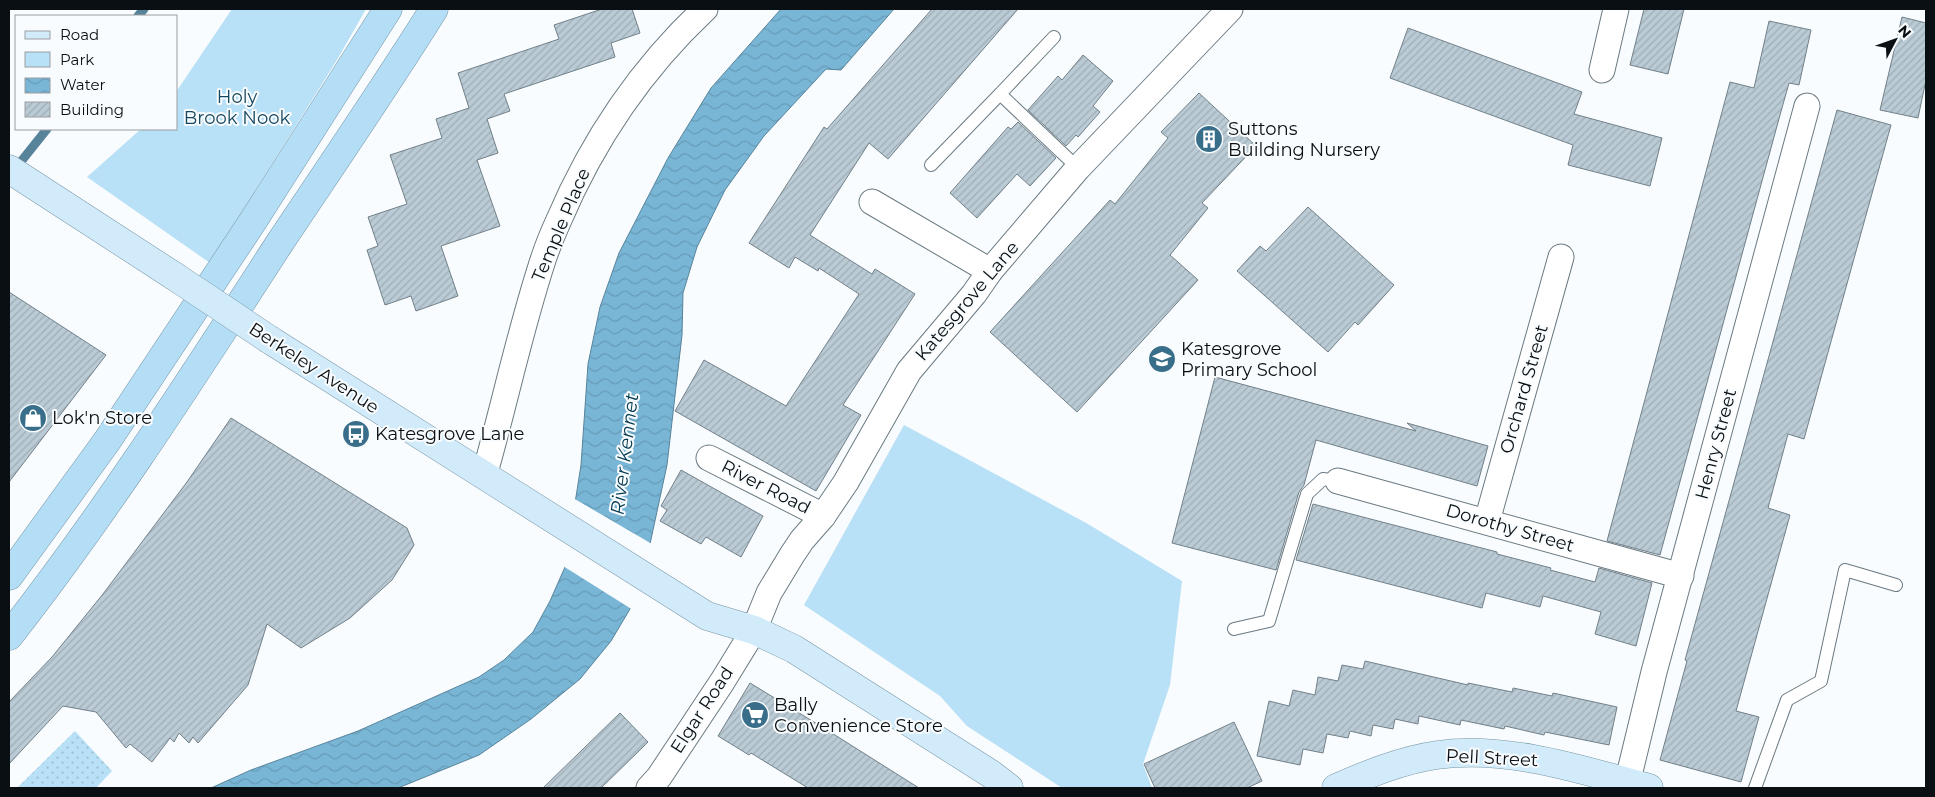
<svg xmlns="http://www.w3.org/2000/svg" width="1935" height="797" font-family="Montserrat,sans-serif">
  <defs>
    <pattern id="garden-dots" width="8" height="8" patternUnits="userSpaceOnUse" patternTransform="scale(1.25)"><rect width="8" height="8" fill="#b8e0f6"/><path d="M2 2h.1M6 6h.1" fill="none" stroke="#9dbfd2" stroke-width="1.8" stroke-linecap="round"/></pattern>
    <pattern id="water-waves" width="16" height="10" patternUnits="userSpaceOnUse" patternTransform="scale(1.25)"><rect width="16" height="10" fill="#79b6d6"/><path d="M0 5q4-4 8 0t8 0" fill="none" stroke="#679bb7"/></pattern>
    <pattern id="building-hatch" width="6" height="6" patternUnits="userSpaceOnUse" patternTransform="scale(1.25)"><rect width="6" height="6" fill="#bacbd5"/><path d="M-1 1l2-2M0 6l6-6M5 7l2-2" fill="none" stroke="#9fadb6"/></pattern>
  </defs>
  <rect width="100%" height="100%" fill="#f9fcfe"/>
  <g fill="#b8e0f6">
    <polygon points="232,9 366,9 337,60 210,263 87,177 141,129 176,129 176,92"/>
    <polygon points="904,425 1088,524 1182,581 1170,685 1143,764 1152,788 1062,788 967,726 940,696 804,605"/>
  </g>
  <polygon fill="url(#garden-dots)" points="75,731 112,771 96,788 17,788"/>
  <polygon fill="url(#water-waves)" stroke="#57849b" points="781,9 894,9 841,70 826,69 764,136 725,190 697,247 683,293 682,335 667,465 650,544 630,609 611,641 580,679 531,719 479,755 398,788 211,788 251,770 358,731 479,677 504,660 533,632 550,601 565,567 581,465 588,364 600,307 619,253 668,158 711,88"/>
  <polygon fill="#f9fcfe" points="573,498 652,544 633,610 563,566"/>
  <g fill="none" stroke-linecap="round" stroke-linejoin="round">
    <g stroke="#57849b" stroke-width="9">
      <polyline points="138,16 144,9"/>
      <polyline points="15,169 47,129"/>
    </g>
  </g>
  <g fill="url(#building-hatch)" stroke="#718089">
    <polygon points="602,9 632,9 640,33 611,43 615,57 504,94 510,111 487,119 498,153 477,160 500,226 441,246 458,296 416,311 411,296 385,305 367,250 378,246 368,217 407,204 390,155 442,138 436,119 469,108 458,73 559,39 554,25"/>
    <polygon points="932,9 1018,9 888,159 869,143 810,235 872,274 875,269 915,294 843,405 861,415 816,491 675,411 704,360 786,406 859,294 819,268 818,271 795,257 789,268 749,243 824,127 827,129"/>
    <polygon points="1644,9 1684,9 1668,74 1630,65"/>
    <polygon points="1902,17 1926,23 1926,80 1918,118 1880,110"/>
    <polygon points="1769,21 1811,30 1799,85 1789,83 1780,115 1660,555 1607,541 1730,82 1754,88"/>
    <polygon points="1408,28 1582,92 1574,114 1662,138 1650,186 1568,165 1573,145 1390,78"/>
    <polygon points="1083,55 1113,81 1093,106 1100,112 1078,137 1076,135 1066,146 1028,110 1058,76 1062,80"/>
    <polygon points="1199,93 1256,146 1202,203 1208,208 1170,255 1198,280 1077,412 990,332 1110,200 1115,204 1168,138 1161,132"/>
    <polygon points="1837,110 1891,125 1804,439 1788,434 1768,508 1790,515 1736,711 1759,717 1741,782 1660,760 1687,661 1685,660"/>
    <polygon points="1018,122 1056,158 1030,186 1017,174 977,218 950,193 1008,127 1011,129"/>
    <polygon points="1308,207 1394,285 1358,325 1355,322 1328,352 1237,271 1260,246 1266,251"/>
    <polygon points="9,292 106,355 9,482"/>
    <polygon points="1215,377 1416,431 1407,423 1488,446 1477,486 1316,440 1304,485 1299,492 1276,570 1172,543"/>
    <polygon points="231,418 407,528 414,545 392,580 350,618 301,648 267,624 248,685 198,743 193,737 189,743 179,733 174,742 170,738 152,762 130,744 126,748 96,712 63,706 9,764 9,702 52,657 103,594 187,482"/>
    <polygon points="681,470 763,516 741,557 706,537 701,544 660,521 667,510 661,506"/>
    <polygon points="1313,504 1497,552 1497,554 1551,568 1550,570 1595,582 1599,568 1652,583 1636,646 1595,634 1601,612 1543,596 1540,607 1486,593 1482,608 1296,560"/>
    <polygon points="1365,661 1468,685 1468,683 1512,692 1513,688 1552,696 1553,693 1617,707 1609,745 1545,732 1544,735 1505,726 1504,729 1461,720 1460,725 1419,716 1418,724 1395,719 1393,729 1373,725 1371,736 1350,731 1348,738 1327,734 1323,753 1303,749 1300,765 1257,756 1269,701 1289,706 1293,690 1315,695 1318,677 1338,681 1342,665 1363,669"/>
    <polygon points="750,683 827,730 919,788 808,788 751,753 749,755 718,736"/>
    <polygon points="620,713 648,742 639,751 601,788 543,788"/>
    <polygon points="1234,722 1262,781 1247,788 1155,788 1144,764"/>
  </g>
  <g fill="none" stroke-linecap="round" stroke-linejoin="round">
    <g stroke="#6a7a82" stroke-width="14">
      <g id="lane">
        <polyline points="1054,37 1000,94 1078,168"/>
        <polyline points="931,165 1000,94"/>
        <polyline points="1234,629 1269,621 1307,494 1323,479 1338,481"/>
        <polyline points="1755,788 1787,700 1821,681 1845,570 1896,585"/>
      </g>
    </g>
    <g stroke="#6a7a82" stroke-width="27">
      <g id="street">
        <polyline points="1602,70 1616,9"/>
        <polyline points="872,202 990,271"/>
        <polyline points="709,458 823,516"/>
        <path d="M484,476C505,403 520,329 544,257C548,245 553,233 558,222C592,142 642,68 705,9"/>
        <polyline points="1338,481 1681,576"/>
        <polyline points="1487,521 1561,257"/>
        <polyline points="649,788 659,777 722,682 754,630 769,593 792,555 802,540 823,516 846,482 909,371 974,294 990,271 1078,168 1230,9"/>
        <polyline points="1626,788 1654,672 1807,106"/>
      </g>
    </g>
    <g stroke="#7896a6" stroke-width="29">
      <g id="primary">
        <polyline points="9,169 174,276"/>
        <polyline points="270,340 707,616 754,630 794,649 991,774 1009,788"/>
        <path d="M1336,788C1368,774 1402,760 1437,755C1507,745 1583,770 1649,788"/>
      </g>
    </g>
    <g stroke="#7896a6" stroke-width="29">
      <g id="highway">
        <polyline points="9,576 107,441 253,221 388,9"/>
        <path d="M9,636C107,511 192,378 279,244C331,166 384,89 434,9"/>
      </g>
    </g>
    <use href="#lane" stroke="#fff" stroke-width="12"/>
    <use href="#street" stroke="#fff" stroke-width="25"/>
    <use href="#primary" stroke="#d1ebfa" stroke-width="28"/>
    <use href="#highway" stroke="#b3def6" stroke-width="28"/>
    <g stroke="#7896a6" stroke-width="29" stroke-linecap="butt">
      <polyline id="primary-bridge" points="174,276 270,340"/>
    </g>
    <use href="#primary-bridge" stroke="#d1ebfa" stroke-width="28"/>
  </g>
  <defs>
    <g id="building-disc" transform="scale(1.4375)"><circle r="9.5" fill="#386e89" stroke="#f9fcfe"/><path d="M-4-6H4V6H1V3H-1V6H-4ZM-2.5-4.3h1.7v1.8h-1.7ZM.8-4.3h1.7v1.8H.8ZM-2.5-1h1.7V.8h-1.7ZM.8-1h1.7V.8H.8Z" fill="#fff"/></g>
    <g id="school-disc" transform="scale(1.4375)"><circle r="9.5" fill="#386e89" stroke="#f9fcfe"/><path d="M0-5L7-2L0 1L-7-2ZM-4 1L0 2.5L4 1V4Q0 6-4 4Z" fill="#fff"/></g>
    <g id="shop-disc" transform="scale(1.4375)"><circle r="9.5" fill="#386e89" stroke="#f9fcfe"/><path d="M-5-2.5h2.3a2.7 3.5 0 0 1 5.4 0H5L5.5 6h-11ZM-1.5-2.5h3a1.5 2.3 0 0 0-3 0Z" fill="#fff"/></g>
    <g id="bus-disc" transform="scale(1.4375)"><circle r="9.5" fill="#386e89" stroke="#f9fcfe"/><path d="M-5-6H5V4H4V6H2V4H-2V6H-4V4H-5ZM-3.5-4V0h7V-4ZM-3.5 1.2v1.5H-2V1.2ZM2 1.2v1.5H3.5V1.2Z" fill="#fff"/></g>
    <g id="supermarket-disc" transform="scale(1.4375)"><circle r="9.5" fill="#386e89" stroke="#f9fcfe"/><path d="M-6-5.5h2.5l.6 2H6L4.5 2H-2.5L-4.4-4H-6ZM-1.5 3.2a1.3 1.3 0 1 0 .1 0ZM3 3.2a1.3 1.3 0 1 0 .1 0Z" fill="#fff"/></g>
  </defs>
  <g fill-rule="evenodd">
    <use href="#building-disc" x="1209" y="139"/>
    <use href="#school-disc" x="1162" y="359"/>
    <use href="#shop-disc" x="33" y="418"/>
    <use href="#bus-disc" x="356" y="434"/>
    <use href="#supermarket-disc" x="755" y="715"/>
  </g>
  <g text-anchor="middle" stroke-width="4" stroke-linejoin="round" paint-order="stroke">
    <g font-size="18" fill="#15475e" stroke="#f9fcfe">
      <text x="237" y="103">Holy<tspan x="237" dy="21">Brook Nook</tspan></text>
    </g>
    <g font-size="18" fill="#090f12" stroke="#f9fcfe" text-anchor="start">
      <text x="1228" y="135">Suttons<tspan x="1228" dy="21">Building Nursery</tspan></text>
      <text x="1181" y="355">Katesgrove<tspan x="1181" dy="21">Primary School</tspan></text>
      <text x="52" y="424">Lok'n Store</text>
      <text x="375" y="440">Katesgrove Lane</text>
      <text x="774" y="711">Bally<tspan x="774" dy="21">Convenience Store</tspan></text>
    </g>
    <g font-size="18" fill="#090f12" stroke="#f9fcfe">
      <text transform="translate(561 225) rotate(-67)" y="6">Temple Place</text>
      <text transform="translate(967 301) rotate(-50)" y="6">Katesgrove Lane</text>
      <text transform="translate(314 368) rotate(33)" y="6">Berkeley Avenue</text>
      <text transform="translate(1524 389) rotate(-74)" y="6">Orchard Street</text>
      <text transform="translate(1716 444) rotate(-75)" y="6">Henry Street</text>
      <text transform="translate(766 487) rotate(27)" y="6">River Road</text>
      <text transform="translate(1510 528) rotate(16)" y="6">Dorothy Street</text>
      <text transform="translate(702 710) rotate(-57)" y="6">Elgar Road</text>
      <text transform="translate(1492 758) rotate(3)" y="6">Pell Street</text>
    </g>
    <g font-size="19" font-style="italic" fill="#033950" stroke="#f9fcfe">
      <text transform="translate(624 454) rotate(-83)" y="7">River Kennet</text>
    </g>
  </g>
  <rect width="1935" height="797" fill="none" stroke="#090f12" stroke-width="20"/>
  <rect x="15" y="15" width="162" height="115" fill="#f9fcfe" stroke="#999da0"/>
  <rect x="25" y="31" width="25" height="8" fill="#d1ebfa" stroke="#999da0"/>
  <text x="60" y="40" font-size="15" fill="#090f12">Road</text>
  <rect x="25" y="52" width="25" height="15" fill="#b8e0f6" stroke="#999da0"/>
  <text x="60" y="65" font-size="15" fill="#090f12">Park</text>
  <rect x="25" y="78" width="25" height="15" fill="url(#water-waves)" stroke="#999da0"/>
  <text x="60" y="90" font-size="15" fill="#090f12">Water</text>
  <rect x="25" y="102" width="25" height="15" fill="url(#building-hatch)" stroke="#999da0"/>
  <text x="60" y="115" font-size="15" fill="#090f12">Building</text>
  <g transform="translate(1895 40) rotate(49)" stroke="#f9fcfe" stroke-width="4" paint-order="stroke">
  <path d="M0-4L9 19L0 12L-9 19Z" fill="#090f12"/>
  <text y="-8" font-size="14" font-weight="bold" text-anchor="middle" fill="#090f12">N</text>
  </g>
</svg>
